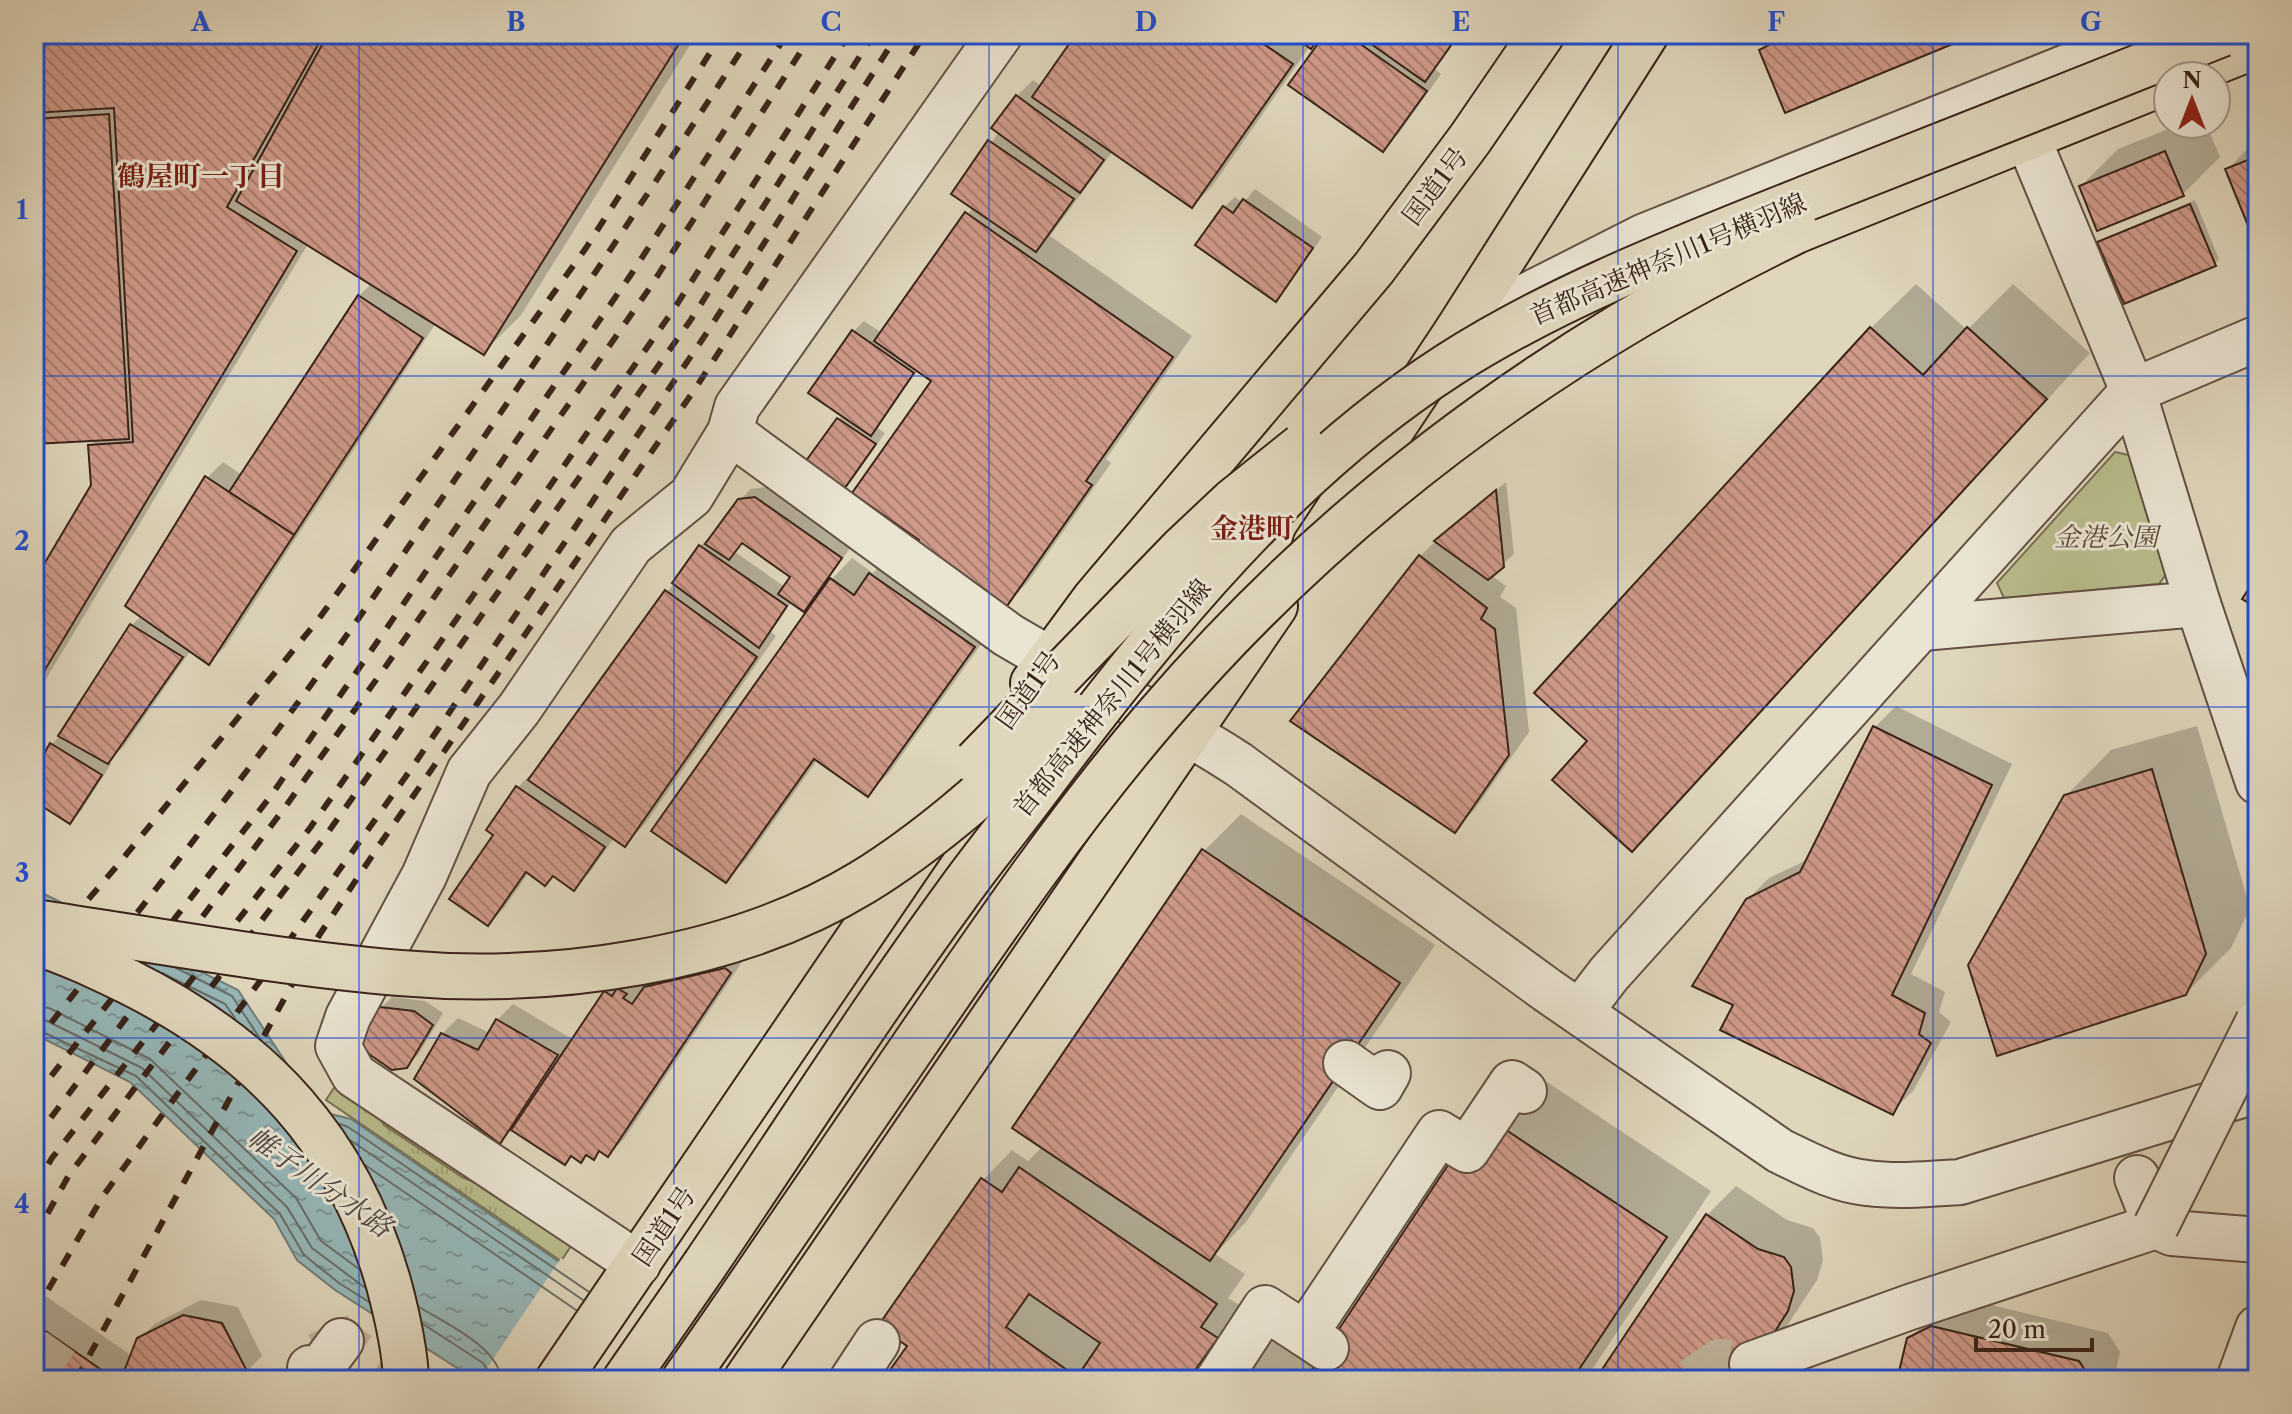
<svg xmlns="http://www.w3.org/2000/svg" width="2292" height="1414" font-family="'Libre Caslon Text','Noto Serif JP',serif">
  <defs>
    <pattern id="grass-tufts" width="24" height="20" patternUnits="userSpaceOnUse" patternTransform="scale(2)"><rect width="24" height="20" fill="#b9bc8c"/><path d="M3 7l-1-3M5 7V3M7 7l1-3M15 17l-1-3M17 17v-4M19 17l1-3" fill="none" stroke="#a0a178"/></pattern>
    <pattern id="water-ripples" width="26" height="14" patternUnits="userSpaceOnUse" patternTransform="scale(2)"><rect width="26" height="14" fill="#96b7b8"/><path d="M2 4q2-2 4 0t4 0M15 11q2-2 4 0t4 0" fill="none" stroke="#7b9495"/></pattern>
    <pattern id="building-back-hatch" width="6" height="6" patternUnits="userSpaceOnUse" patternTransform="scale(2)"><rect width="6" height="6" fill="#ce9988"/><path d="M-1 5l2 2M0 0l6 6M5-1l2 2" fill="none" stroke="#a87c6e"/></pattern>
  </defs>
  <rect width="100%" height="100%" fill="#dfd6bc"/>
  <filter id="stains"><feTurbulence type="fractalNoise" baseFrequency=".0025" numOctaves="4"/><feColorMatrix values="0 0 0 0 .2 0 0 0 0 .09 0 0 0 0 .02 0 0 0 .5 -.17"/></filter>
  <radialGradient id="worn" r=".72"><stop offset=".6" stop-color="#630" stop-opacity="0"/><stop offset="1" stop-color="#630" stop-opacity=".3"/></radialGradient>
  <polygon fill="url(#grass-tufts)" stroke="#797052" stroke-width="2" points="338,1082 376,1110 384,1125 462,1177 531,1206 577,1237 561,1261 326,1100"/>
  <polygon fill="#b9bc8c" stroke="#797052" stroke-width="2" points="2115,452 2133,456 2169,570 2159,584 2004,598 1997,583"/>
  <polygon fill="url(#water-ripples)" stroke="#717c78" stroke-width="2" points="34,889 238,990 318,1111 351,1119 731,1380 476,1380 335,1290 297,1260 274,1219 130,1082 34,1034"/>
  <polygon fill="#dfd6bc" points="561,1258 733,1377 735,1380 479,1380"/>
  <g fill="#0003" fill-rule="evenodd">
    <polygon points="34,34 697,34 521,315 484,352 436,323 225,647 209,662 191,650 124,746 108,762 111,764 81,811 70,821 34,799 34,776 52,744 61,735 132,625 142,615 207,478 223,462 242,475 359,296 372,283 308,244 34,699 34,585 93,486 90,446 97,439 34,442"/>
    <polygon points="1078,34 1323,34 1310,46 1213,185 1192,206 1113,151 1050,236 1192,336 1106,459 1111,463 1028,582 1007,603 934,381 918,370 876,427 885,433 853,479 842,490 806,465 843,414 811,392 854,331 864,321 882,333 973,207 953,193 999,132 1017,96 1033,80 1042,87"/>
    <polygon points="1327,34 1461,34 1435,69 1441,74 1399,133 1383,149"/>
    <polygon points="1778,34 1971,34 1762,50"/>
    <polygon points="2181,124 2206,124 2220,157 2183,194 2081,186 2118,149"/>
    <polygon points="2258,144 2258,245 2228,169 2248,148"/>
    <polygon points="1255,189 1322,237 1286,289 1275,299 1224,207 1235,197 1243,203"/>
    <polygon points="2195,200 2219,259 2215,264 2100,243 2105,238"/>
    <polygon points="1916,284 1967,330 2013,284 2090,353 1677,805 1632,849 1590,741 1537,693 1871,328"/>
    <polygon points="1506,482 1514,554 1491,575 1506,586 1500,597 1516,608 1529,732 1475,809 1454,830 1420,556 1441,536"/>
    <path d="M766,487L851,547L828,579L830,581L852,558L873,573L892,553L995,625L889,773L868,794L818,759L746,860L725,881L818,598L816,596L803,609L792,601L771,632L776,636L645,824L624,845L614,838L590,872L574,888L554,875L545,884L529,872L504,908L488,924L496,835L518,787L534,771L536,773L701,546L750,489ZM743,542L793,576L785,587L735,552Z"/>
    <polygon points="1896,706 2012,764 1911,974 1945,992 1939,1012 1951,1022 1913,1091 1892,1112 1735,1005 1747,900 1769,878 1809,859 1875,727"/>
    <polygon points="2197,726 2250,908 2231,948 2185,994 2066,796 2111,750"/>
    <polygon points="1241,814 1435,945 1246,1222 1215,1254 1245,1274 1228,1298 1245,1308 1195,1380 909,1380 909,1345 983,1180 1012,1150 1028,1161 1043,1146 1204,851"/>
    <polygon points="746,956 624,1139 608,1155 601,1150 594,1157 588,1153 572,1155 565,1163 513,1129 500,1142 442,1034 458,1018 490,1033 497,1020 513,1004 574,1040 606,993 622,977 647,987 662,971"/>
    <polygon points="392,997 425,1001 443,1013 418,1055 406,1066 360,1029"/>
    <polygon points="1529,1070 1711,1191 1585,1380 1236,1380 1273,1340 1315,1369"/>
    <polygon points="1736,1186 1787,1220 1813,1228 1820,1238 1823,1260 1817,1280 1773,1347 1598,1380 1707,1215"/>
    <polygon points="34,1288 132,1356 139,1339 156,1323 201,1300 238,1307 262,1356 246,1372 230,1380 34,1380"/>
    <polygon points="1962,1298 2108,1333 2120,1352 2114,1380 2095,1380 2096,1372 2093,1372 2091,1380 1899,1380 1909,1339 1939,1310"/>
  </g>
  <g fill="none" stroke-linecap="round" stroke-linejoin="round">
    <g stroke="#686d68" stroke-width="2">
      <polyline points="176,968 232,996 261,1040"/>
      <polyline points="162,973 225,1004 235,1018"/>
      <polyline points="34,1006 49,1008 150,1059 296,1198 321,1241 359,1269"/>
      <polyline points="34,1018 45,1020 142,1068 287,1207 312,1248 364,1287"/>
      <polyline points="34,1028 136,1076 280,1214 304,1255 339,1283 369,1302"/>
      <polyline points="340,1124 348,1127 589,1292"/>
      <polyline points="350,1140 583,1300"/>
      <polyline points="365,1165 576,1310"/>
      <path d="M419,1307C445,1323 500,1348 501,1380"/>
      <polyline points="423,1324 483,1363 488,1371 489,1380"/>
    </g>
  </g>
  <g fill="url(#building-back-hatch)" stroke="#392319" stroke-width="2" fill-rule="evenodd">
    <polygon points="34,34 324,34 227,207 297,251 34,688 34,581 91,485 88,445 133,442 114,108 34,113"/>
    <polygon points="328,34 685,34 484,355 236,201"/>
    <polygon points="1076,34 1249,34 1293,64 1192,208 1032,97"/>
    <polygon points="1290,34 1322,34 1311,49"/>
    <polygon points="1325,34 1346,34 1427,91 1383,152 1288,85"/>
    <polygon points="1357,34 1459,34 1425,82"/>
    <polygon points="1790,34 1977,34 1785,113 1759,50"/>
    <polygon points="1016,95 1104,160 1080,193 991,128"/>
    <polygon points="109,114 129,439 34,444 34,119"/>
    <polygon points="988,140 1074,199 1036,252 951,194"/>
    <polygon points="2165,151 2184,196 2097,231 2079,186"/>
    <polygon points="2258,156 2258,250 2225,169"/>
    <polygon points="1243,199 1313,248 1276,302 1195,245 1223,206 1233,213"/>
    <polygon points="2190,204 2216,266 2124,304 2097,242"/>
    <polygon points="965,212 1173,357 1086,481 1092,485 1007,606 917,543 919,540 852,493 931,381 874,341"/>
    <polygon points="358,295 423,338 294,535 229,492"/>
    <polygon points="1870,327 1923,375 1967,327 2047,399 1632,852 1552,780 1587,741 1534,693"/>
    <polygon points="852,330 914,373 871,436 808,393"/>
    <polygon points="837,418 876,444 842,492 803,465"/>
    <polygon points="205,476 294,535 209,665 125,606"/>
    <polygon points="1496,490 1504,567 1488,580 1434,541"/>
    <polygon points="755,497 842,558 804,612 778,594 790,577 742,543 729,560 705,544 738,499"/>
    <polygon points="699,545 787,606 759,648 672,583"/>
    <polygon points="1419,555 1487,608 1481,619 1495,629 1509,755 1455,833 1290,721"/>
    <polygon points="869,573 975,647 868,797 814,759 726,883 651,831 830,578 854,595"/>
    <polygon points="2258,575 2258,609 2242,599"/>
    <polygon points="665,590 757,657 625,847 528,780"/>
    <polygon points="130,624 183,657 108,764 58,736"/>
    <polygon points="1873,726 1992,785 1892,995 1925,1013 1919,1034 1931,1043 1893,1115 1720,1030 1733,1005 1692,986 1746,899 1800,872"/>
    <polygon points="50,743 102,775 70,824 34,801 34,772"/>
    <polygon points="2152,769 2206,954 2186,995 1997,1056 1968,965 2064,795"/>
    <polygon points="516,786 605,847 574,891 553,876 545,886 526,872 488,926 449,899 493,835 486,830"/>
    <polygon points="1202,849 1400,983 1210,1261 1012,1128"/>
    <polygon points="725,968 731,973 608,1157 599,1151 594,1160 586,1155 581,1163 571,1156 565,1165 511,1130 604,991 612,996 617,988 627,994 623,998 632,1004 644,987"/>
    <polygon points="380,1007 414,1011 433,1025 407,1068 392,1070 363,1050 358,1029"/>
    <polygon points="496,1019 558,1055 500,1144 414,1079 441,1033 478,1050"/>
    <polygon points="1482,1114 1667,1237 1572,1380 1305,1380"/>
    <path d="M1019,1167L1217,1304L1201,1327L1218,1338L1188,1380H905L890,1370L907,1346L878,1326L981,1178L1002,1192ZM1029,1294L1100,1343L1077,1377L1006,1327Z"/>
    <polygon points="1706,1214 1758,1249 1784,1257 1791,1267 1794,1291 1788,1311 1744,1380 1595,1380"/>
    <polygon points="183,1315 222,1323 248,1373 235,1380 126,1380 123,1374 137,1338"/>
    <polygon points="34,1323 116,1380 34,1380"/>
    <polygon points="1931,1326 2079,1361 2091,1380 1897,1380 1907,1338"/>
  </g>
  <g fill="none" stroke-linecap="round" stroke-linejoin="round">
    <g stroke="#beb29b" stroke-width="44" stroke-dasharray="44 22" stroke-linecap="butt">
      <polyline points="328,1325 334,1337 397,1380"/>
      <polyline points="34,1350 62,1370"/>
      <polyline points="1692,1380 1720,1361 1752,1364"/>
    </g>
    <g stroke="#625042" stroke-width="48">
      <g id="minor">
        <polyline points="1457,331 1645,236 2149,34"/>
        <path d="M730,432L1008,635C1083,680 1164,716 1238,764L1547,990L1780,1151C1807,1164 1836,1180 1867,1183C1898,1187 1929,1184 1960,1182L2258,1090"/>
        <polyline points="2198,604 2258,782"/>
        <polyline points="1922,628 2198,604 2133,391 2029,141"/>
        <polyline points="1580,1012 1609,974 2133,391 2258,338"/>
        <polyline points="1346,1063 1380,1087 1388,1073"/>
        <polyline points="2137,1178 2156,1226"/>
        <polyline points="638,1264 354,1075 338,1046 348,1017 424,876 469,772 519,709 631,545 691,496 730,432 737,407 1000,34"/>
        <polyline points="1326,1348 1305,1334 1439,1133 1467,1150 1512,1083 1524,1091"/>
        <polyline points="1752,1364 1910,1307 2156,1226 2172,1233 2258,1240"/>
        <polyline points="310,1368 317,1373 341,1341"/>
        <polyline points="852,1380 877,1342"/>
        <polyline points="1218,1380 1265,1308 1305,1334"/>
        <polyline points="2239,1380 2258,1328"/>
      </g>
    </g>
    <g stroke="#392319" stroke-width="48">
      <g id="highway">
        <polyline points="2180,76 2258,45"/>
        <polyline points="1798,230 2168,81"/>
        <polyline points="1315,545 1457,331 1646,34"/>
        <polyline points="1033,683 1094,600 1374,268 1470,139 1542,34"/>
        <polyline points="558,1380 924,842"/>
        <polyline points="625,1380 704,1266"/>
        <polyline points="684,1380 730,1314"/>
        <polyline points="746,1380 1275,606"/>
      </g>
    </g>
    <use href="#minor" stroke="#eae4d3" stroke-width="44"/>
    <use href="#highway" stroke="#dfd6bc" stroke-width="44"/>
    <g stroke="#392319" stroke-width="6" stroke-dasharray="14 14" stroke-linecap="butt">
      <polyline points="34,963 116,867 318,620 586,248 722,34"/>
      <path d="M34,1045C138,911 245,778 344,639C484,440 620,238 752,34"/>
      <polyline points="34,1098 270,797 630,276 787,34"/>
      <polyline points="34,1140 283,810 386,666 649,289 812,34"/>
      <polyline points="34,1188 52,1158 310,828 674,309 849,34"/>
      <polyline points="34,1238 69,1175 324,838 690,321 874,34"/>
      <polyline points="34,1314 103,1196 271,966 409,772 706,334 898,34"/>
      <polyline points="76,1380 318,937 380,844 695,389 925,34"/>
    </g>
    <g stroke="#625042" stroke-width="48" stroke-linecap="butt">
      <polyline id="minor-bridge" points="2156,1226 2258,1022"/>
    </g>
    <g stroke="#392319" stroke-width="48" stroke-linecap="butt">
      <g id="highway-bridge">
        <polyline points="976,762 1182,549 1233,501 1302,446"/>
        <path d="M34,922C155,940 279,963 400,973C551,986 732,962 863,882C938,836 1004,773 1070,714"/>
        <path d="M34,942C67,952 98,967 129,982C261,1048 349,1141 389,1285C397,1315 405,1348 406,1380"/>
        <path d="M704,1266C787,1144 868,1016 955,897C984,856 1017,817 1047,776C1163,623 1286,470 1449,365C1560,294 1685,247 1807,198C1945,144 2084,89 2222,34"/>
        <path d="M730,1314C794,1220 859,1126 923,1032C997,924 1072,815 1158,715C1335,508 1552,349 1796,231"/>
      </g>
    </g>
    <use href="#minor-bridge" stroke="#eae4d3" stroke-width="44"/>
    <use href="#highway-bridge" stroke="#dfd6bc" stroke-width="44"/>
  </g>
  <path fill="none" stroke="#1d4ed8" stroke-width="2" stroke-opacity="0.55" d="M359,34V1380M674,34V1380M989,34V1380M1303,34V1380M1618,34V1380M1933,34V1380M34,376H2258M34,707H2258M34,1038H2258"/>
  <g text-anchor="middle" stroke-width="6" stroke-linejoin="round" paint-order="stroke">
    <g font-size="26" fill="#392319" stroke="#eae4d3">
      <text transform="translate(1435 186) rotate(-53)" y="9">国道1号</text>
      <text transform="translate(1668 259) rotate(-23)" y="9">首都高速神奈川1号横羽線</text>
      <text transform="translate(1028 690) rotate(-54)" y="9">国道1号</text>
      <text transform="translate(1112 698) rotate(-51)" y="9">首都高速神奈川1号横羽線</text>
      <text transform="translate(664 1226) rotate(-56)" y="9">国道1号</text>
    </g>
    <g font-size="26" font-style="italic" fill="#594936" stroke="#eae4d3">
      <text x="2106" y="546">金港公園</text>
    </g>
    <g font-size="28" font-weight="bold" fill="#7a1f14" stroke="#eae4d3">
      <text x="201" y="186">鶴屋町一丁目</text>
      <text x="1252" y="538">金港町</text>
    </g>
    <g font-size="28" font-style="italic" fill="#504841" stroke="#eae4d3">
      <text transform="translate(320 1182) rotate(35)" y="10">帷子川分水路</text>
    </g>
  </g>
  <rect width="2292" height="1414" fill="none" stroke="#dfd6bc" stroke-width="88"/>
  <g transform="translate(2192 100)"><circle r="38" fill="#eae4d3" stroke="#a39789" stroke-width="2"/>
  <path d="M0-6L14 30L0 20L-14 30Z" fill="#8f2418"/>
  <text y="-12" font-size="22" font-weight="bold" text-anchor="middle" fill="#392319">N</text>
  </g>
  <path d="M1976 1338v12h116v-12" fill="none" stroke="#392319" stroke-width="4"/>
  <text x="1988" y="1338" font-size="24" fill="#392319" stroke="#eae4d3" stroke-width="6" paint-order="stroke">20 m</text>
  <rect x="44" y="44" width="2204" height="1326" fill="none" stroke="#1d4ed8" stroke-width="3"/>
  <g font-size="26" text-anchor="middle" font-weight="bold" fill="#1d4ed8">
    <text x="201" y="31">A</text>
    <text x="516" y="31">B</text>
    <text x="831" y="31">C</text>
    <text x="1146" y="31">D</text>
    <text x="1461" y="31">E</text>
    <text x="1776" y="31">F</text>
    <text x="2091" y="31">G</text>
    <text x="22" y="219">1</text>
    <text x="22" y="550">2</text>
    <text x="22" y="882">3</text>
    <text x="22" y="1213">4</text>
  </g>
  <rect width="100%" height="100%" filter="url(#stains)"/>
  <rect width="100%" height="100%" fill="url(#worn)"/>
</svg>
